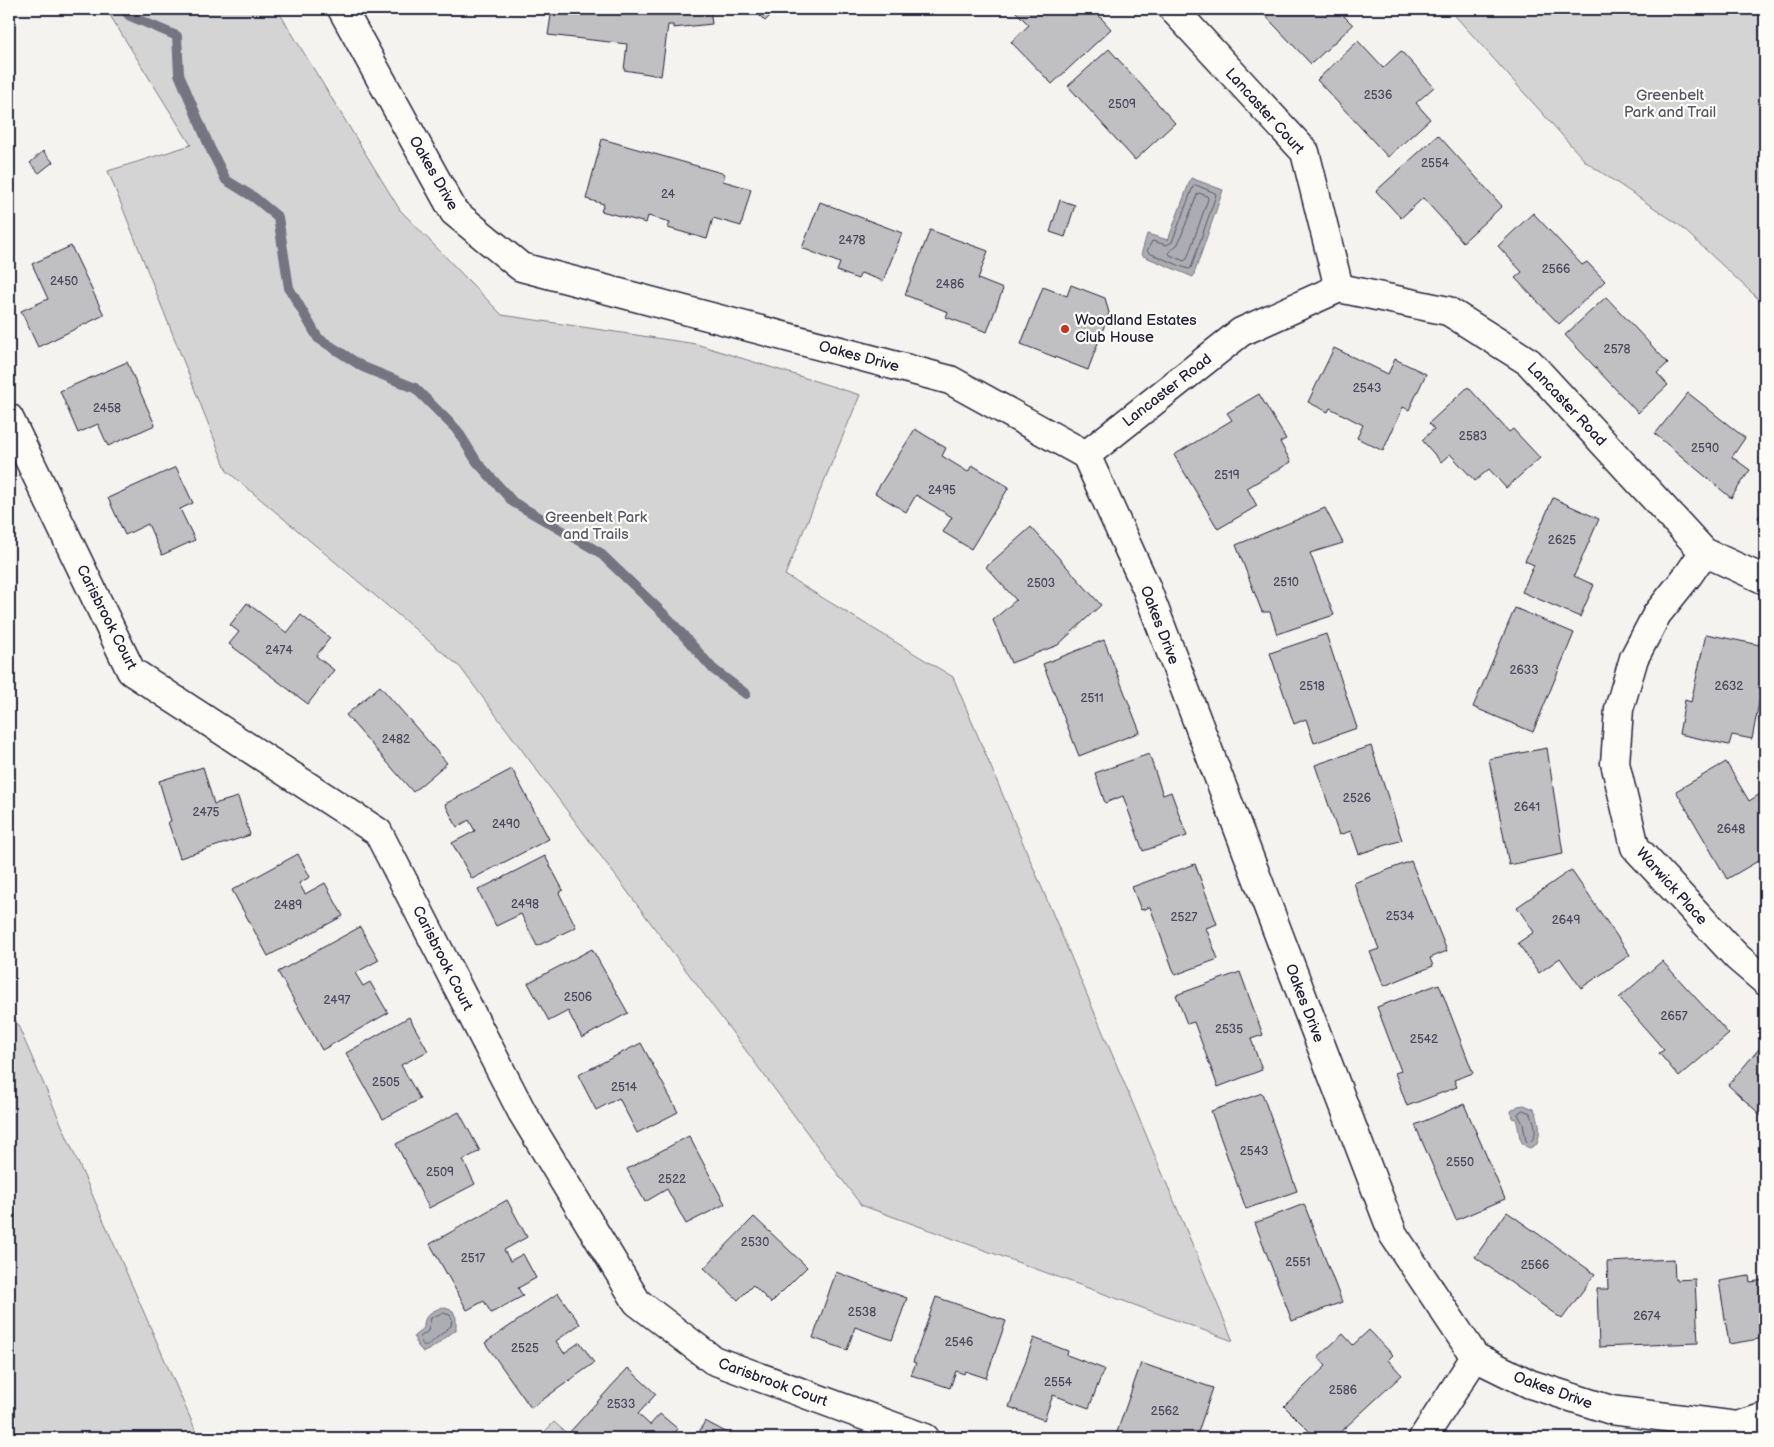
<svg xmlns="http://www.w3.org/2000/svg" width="1774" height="1447" font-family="'Balsamiq Sans',sans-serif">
  <rect width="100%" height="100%" fill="#f4f3ef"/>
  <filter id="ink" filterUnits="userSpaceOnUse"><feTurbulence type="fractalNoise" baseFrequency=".02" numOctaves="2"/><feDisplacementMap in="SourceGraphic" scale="10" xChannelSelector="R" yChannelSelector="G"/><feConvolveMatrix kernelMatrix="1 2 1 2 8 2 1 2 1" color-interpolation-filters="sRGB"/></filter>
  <g filter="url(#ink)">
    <g fill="#d5d4d5" stroke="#7c7b88">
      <polygon points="106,9 277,9 400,210 502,315 696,344 860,395 785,575 953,677 1233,1341 861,1205 460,667 227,471 108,171 191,145"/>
      <polygon points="1449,9 1765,9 1765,305 1678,224 1586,162"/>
      <polygon points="9,1005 199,1438 9,1438"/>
      <polygon points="554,1422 572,1438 539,1438"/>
    </g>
    <g fill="#acacb2" stroke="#757582">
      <polygon points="1191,178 1223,190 1193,277 1141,255 1147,234 1168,240"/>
      <path d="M1524,1105L1534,1109C1540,1121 1541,1131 1537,1144L1530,1148C1517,1145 1520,1129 1516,1119L1512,1118L1511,1111L1518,1106Z"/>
      <path d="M443,1307L453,1311L456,1318V1330C446,1336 433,1350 423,1352L417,1345L414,1336L424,1328C423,1315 432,1311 443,1307Z"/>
    </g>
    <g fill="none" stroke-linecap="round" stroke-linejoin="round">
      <g stroke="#59596b" stroke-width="1">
        <polygon points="1196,185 1215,193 1216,195 1191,268 1188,269 1149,253 1147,251 1152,241 1167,245 1172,242 1193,187"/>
        <polygon points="1199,193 1207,196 1208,199 1187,259 1184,261 1170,255 1169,252 1178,244 1197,195"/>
        <path d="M1523,1110L1530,1113C1535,1122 1539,1136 1529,1143L1526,1141L1523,1124L1518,1114Z"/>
        <polygon points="443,1313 450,1315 452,1319 451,1326 427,1346 424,1346 421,1342 420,1337 428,1331 431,1318"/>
      </g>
      <polyline stroke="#757582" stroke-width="10" points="123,9 130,16 177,36 179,74 210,148 226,180 255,198 278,217 289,288 318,338 363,367 415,388 457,430 477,462 513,502 599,552 669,619 713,669 746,694"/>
    </g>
    <g fill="#c0bfc2" stroke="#22223b">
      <polygon points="552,9 710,9 712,24 673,28 673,25 668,25 661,76 624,70 627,44 548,35"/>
      <polygon points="753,9 777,9 765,21"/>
      <polygon points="1013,9 1093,9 1111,29 1052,84 1011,42 1029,25"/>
      <polygon points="1259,9 1337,9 1353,25 1311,64"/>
      <polygon points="1358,41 1383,68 1401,51 1434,87 1416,103 1430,119 1388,157 1317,80"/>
      <polygon points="1109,49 1175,123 1135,160 1068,86"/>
      <polygon points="1438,135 1502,206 1463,242 1423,198 1401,218 1376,191"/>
      <polygon points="602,139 725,174 723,181 751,189 741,226 713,218 707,239 668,228 670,222 648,216 646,223 601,211 604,204 586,199"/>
      <polygon points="43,151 53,162 39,173 30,163"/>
      <polygon points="1060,200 1075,205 1065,237 1050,232"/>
      <polygon points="820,202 902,233 883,281 861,273 858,279 837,271 840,263 802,248"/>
      <polygon points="1533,213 1582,265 1587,262 1605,281 1559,324 1515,278 1522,272 1498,246"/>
      <polygon points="930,230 988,251 978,279 1003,289 987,332 946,317 948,312 905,295"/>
      <polygon points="71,246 104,315 38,347 21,311 48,299 32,264"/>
      <polygon points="1071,285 1105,298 1109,313 1088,370 1021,344 1043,287 1067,296"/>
      <polygon points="1606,297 1668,363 1657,373 1668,385 1638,413 1565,335"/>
      <polygon points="1334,348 1388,374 1395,359 1426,374 1409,410 1403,407 1383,451 1357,438 1363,425 1330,408 1328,412 1308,402"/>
      <polygon points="127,362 155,425 108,446 98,424 78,433 60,391"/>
      <polygon points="1468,387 1509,432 1513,429 1540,458 1506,488 1489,469 1475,481 1450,454 1441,462 1422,440 1434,429 1429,423"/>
      <polygon points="1688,393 1745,438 1732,457 1750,470 1731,498 1655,434"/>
      <polygon points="1259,394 1286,439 1280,442 1291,462 1247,488 1257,506 1218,529 1174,455 1232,420 1227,413"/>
      <polygon points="915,429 946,448 942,456 968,472 972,465 1009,487 971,549 943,532 952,517 916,495 906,512 875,493"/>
      <polygon points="176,467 193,503 180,509 195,540 162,555 148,524 125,535 108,498"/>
      <polygon points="1553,498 1599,519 1574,576 1594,585 1580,617 1522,592 1534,565 1525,561"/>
      <polygon points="1765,506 1765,522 1758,518"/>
      <polygon points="1325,508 1343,543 1310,553 1334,615 1277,634 1270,612 1262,612 1236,545"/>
      <polygon points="1031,527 1101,605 1058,645 1011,663 993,620 1016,600 986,567"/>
      <polygon points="247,603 287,633 301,615 330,638 316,656 334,670 308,704 229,644 239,632 230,625"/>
      <polygon points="1515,608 1574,633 1533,732 1473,707"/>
      <polygon points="1326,634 1357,728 1314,743 1306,719 1294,724 1270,653"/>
      <polygon points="1706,634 1765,646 1765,671 1752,739 1732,735 1729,745 1679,734 1685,700 1691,702"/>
      <polygon points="1104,640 1140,732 1079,756 1043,664"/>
      <polygon points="380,686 447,763 413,792 346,715"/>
      <polygon points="1371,746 1402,840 1359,854 1351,831 1339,835 1315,765"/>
      <polygon points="1547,748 1563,854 1509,865 1489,759"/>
      <polygon points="1149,754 1163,795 1171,792 1187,836 1143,851 1123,796 1105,803 1095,773"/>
      <polygon points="1726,762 1749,801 1765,791 1765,857 1727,879 1676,791"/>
      <polygon points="203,767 214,804 238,797 250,835 180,858 168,822 171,821 159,781"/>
      <polygon points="512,769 549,839 472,879 452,843 475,831 469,820 457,827 445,804"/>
      <polygon points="298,854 310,877 299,883 305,894 325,883 343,916 268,956 232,890"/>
      <polygon points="545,856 563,890 559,893 576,927 537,946 521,914 496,926 478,890"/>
      <polygon points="1411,861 1447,951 1430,958 1433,966 1384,986 1370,952 1379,949 1354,883"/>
      <polygon points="1195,864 1217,924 1206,928 1218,959 1175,975 1150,907 1141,910 1132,887"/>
      <polygon points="1571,870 1630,955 1581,988 1560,958 1539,973 1518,943 1534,932 1517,907"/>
      <polygon points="360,927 379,960 355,973 363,986 370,982 388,1013 322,1050 278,972"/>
      <polygon points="592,949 628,1013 582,1038 568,1011 549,1021 528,983"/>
      <polygon points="1662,961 1729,1034 1679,1077 1659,1053 1664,1050 1619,998"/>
      <polygon points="1240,972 1263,1035 1251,1039 1262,1070 1218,1087 1194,1022 1187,1024 1176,995"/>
      <polygon points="1439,984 1473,1073 1454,1080 1457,1087 1407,1106 1395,1073 1401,1071 1377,1007"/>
      <polygon points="409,1017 428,1051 401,1065 420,1099 383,1119 346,1053"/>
      <polygon points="641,1043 678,1112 637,1133 619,1098 596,1110 578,1075"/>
      <polygon points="1764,1043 1765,1044 1765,1119 1728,1085"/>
      <polygon points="1262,1093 1297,1191 1246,1209 1211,1111"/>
      <polygon points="1464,1104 1505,1199 1456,1220 1415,1125"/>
      <polygon points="459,1112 480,1151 463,1160 475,1184 429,1208 396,1144"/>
      <polygon points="689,1136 725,1204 686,1224 667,1189 645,1202 627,1169"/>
      <polygon points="507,1200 527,1237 504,1250 510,1261 523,1254 536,1278 518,1288 523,1296 491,1313 484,1301 467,1310 430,1244"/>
      <polygon points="1304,1204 1342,1302 1292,1321 1255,1223"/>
      <polygon points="1507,1212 1595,1274 1562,1319 1475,1257"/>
      <polygon points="754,1217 807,1267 771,1303 753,1285 738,1300 704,1268"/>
      <polygon points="1674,1259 1675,1280 1695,1279 1698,1343 1599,1347 1597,1289 1608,1289 1607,1262"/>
      <polygon points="836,1272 907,1298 892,1340 855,1327 847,1350 813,1338"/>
      <polygon points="1749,1276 1750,1282 1765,1280 1765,1338 1729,1344 1719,1281"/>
      <polygon points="558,1293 580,1324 556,1341 564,1353 580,1342 594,1363 531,1408 485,1343"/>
      <polygon points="936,1297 1006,1321 986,1378 965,1371 964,1374 956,1371 950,1388 911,1375 916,1363 913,1362"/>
      <polygon points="1369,1330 1393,1355 1388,1360 1402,1375 1334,1438 1316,1438 1284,1406 1326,1366 1318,1357 1343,1334 1353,1345"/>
      <polygon points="1034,1338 1068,1351 1067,1355 1104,1369 1089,1408 1053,1395 1044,1420 1009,1407"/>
      <polygon points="1141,1363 1213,1388 1196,1438 1166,1438 1156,1435 1155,1438 1115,1438"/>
      <polygon points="628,1368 656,1394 638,1414 650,1425 660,1414 678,1429 670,1438 573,1438 568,1434"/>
      <polygon points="705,1421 737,1438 696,1438"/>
    </g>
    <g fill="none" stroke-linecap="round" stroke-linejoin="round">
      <g stroke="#22223b" stroke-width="31">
        <g id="minor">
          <polyline points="342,9 454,212 521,267 950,380 1086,455 1146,587 1393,1234 1475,1357 1530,1384 1611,1410 1737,1426 1765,1417"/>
          <polyline points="1173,9 1305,152 1339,288"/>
          <polyline points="9,418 131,671 378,832 522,1112 637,1302 713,1360 925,1438"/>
          <polyline points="1086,455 1241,332 1339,288 1448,311 1529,362 1704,552 1765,580"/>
          <polyline points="1704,552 1689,574 1657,614 1634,658 1619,709 1615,763 1635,847 1737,957 1765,981"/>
          <polyline points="1423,1438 1475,1357"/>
        </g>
      </g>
      <use href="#minor" stroke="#fdfcf7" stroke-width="28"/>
    </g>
  </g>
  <circle fill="#c8321e" stroke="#fdfcf7" stroke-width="2" cx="1065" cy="329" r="5"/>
  <g text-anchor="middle" stroke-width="4.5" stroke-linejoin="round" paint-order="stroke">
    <g font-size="12" fill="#4a495d">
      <text x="1378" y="99">2536</text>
      <text x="1122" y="108">2509</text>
      <text x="1435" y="167">2554</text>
      <text x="668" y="198">24</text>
      <text x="852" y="244">2478</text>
      <text x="1556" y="273">2566</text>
      <text x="64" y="285">2450</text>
      <text x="950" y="288">2486</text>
      <text x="1617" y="353">2578</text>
      <text x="1367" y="392">2543</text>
      <text x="107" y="412">2458</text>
      <text x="1473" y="440">2583</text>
      <text x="1705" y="452">2590</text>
      <text x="1227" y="479">2519</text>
      <text x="942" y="494">2495</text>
      <text x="1562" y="544">2625</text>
      <text x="1286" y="586">2510</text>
      <text x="1041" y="587">2503</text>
      <text x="279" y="654">2474</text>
      <text x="1524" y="674">2633</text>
      <text x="1312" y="690">2518</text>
      <text x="1729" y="690">2632</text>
      <text x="1092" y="702">2511</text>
      <text x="396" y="743">2482</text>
      <text x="1357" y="802">2526</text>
      <text x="1527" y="811">2641</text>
      <text x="206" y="816">2475</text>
      <text x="506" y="828">2490</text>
      <text x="1731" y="833">2648</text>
      <text x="525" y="908">2498</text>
      <text x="288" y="909">2489</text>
      <text x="1400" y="920">2534</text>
      <text x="1184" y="921">2527</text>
      <text x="1566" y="924">2649</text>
      <text x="578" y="1001">2506</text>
      <text x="337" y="1004">2497</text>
      <text x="1674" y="1020">2657</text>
      <text x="1229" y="1033">2535</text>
      <text x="1424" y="1043">2542</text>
      <text x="386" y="1086">2505</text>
      <text x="624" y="1091">2514</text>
      <text x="1254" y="1155">2543</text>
      <text x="1460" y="1166">2550</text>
      <text x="440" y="1176">2509</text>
      <text x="672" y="1183">2522</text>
      <text x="755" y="1246">2530</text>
      <text x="473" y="1262">2517</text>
      <text x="1298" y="1266">2551</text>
      <text x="1535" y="1269">2566</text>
      <text x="862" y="1316">2538</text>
      <text x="1647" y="1320">2674</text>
      <text x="959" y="1346">2546</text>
      <text x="525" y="1352">2525</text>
      <text x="1058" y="1386">2554</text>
      <text x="1343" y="1394">2586</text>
      <text x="621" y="1408">2533</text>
      <text x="1165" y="1415">2562</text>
    </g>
    <g font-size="15" fill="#585769" stroke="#fdfcf7">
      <text x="1670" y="100">Greenbelt<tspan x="1670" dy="17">Park and Trail</tspan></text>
      <text x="596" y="522">Greenbelt Park<tspan x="596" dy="17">and Trails</tspan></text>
    </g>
    <g font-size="15" fill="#22223b" stroke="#fdfcf7">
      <text transform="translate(1265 111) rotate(48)" y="5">Lancaster Court</text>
      <text transform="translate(434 173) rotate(60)" y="5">Oakes Drive</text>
      <text transform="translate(859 356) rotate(15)" y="5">Oakes Drive</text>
      <text transform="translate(1167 390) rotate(-38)" y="5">Lancaster Road</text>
      <text transform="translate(1567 404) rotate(47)" y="5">Lancaster Road</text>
      <text transform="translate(107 617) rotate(63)" y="5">Carisbrook Court</text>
      <text transform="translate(1160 625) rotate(69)" y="5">Oakes Drive</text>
      <text transform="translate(1672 886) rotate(48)" y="5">Warwick Place</text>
      <text transform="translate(443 958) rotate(63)" y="5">Carisbrook Court</text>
      <text transform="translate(1305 1003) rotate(69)" y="5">Oakes Drive</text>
      <text transform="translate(773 1382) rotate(20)" y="5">Carisbrook Court</text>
      <text transform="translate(1553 1390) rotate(20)" y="5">Oakes Drive</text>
    </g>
    <g font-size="15" fill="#22223b" stroke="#fdfcf7" text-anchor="start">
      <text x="1075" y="325">Woodland Estates<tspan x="1075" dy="17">Club House</tspan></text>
    </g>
  </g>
  <rect width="1774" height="1447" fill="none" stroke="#fdfcf7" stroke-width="30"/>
  <rect x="15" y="15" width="1744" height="1417" fill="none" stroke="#22223b" stroke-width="2" filter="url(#ink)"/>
</svg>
